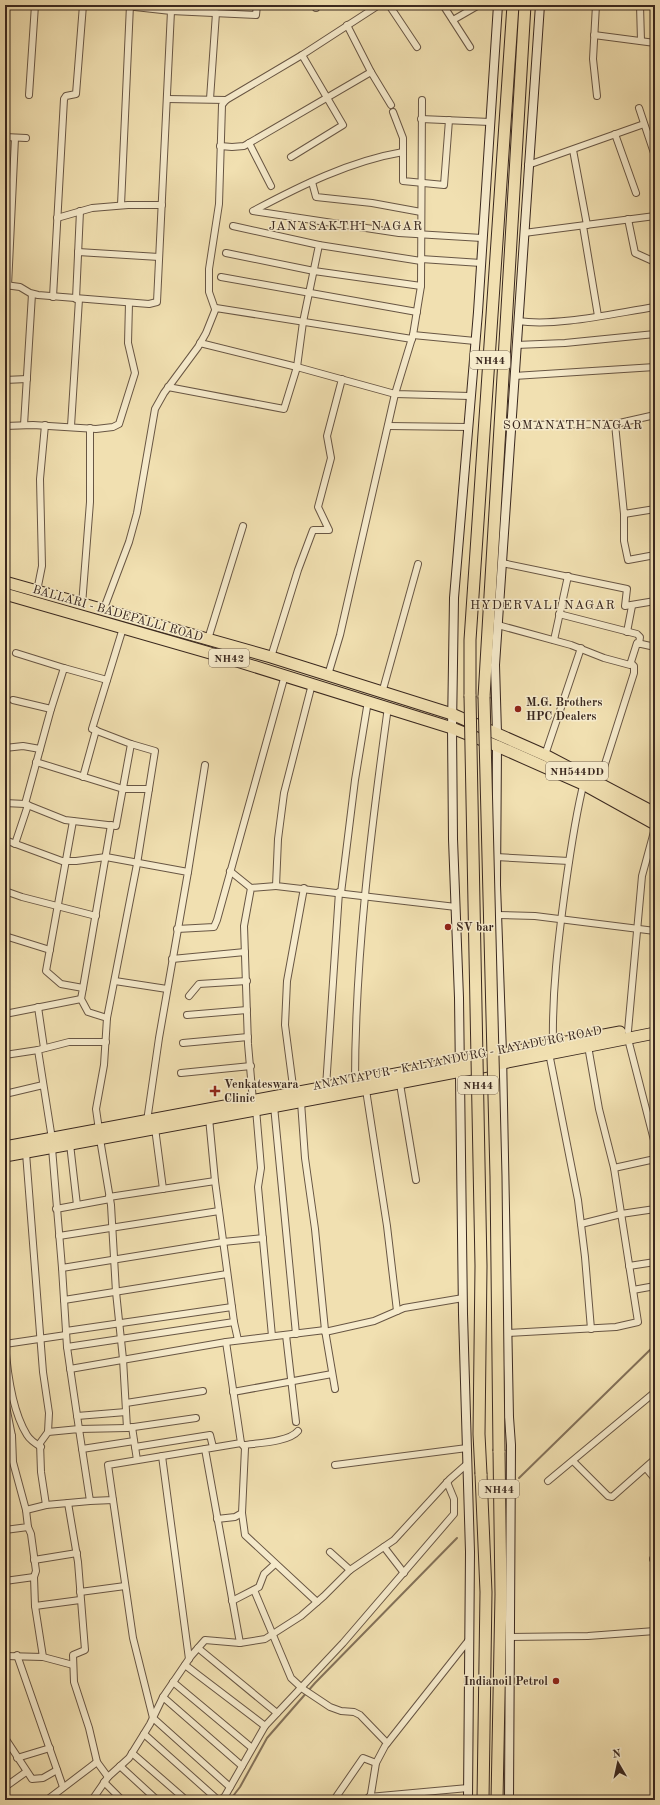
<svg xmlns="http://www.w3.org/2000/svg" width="660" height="1805" font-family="'Old Standard TT',serif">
  <rect width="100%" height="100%" fill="#f1e0b1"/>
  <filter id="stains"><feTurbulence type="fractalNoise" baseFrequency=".005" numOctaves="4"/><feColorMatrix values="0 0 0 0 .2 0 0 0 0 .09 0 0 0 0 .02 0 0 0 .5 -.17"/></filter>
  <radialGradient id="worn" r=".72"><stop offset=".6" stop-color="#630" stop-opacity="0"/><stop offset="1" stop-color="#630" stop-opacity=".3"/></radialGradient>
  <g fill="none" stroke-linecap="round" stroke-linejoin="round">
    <g stroke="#837159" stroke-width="2">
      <polyline points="519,1478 655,1345"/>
      <polyline points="230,1800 240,1787 267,1738 315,1683 457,1538"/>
    </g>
    <g stroke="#685644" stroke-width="8">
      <g id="street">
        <polyline points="171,5 171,11 256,15 257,5"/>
        <polyline points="316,5 316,8"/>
        <polyline points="389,5 417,47"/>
        <polyline points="443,5 470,47"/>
        <polyline points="596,5 593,59 597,96"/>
        <polyline points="640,5 641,41"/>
        <polyline points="453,20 479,5"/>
        <polyline points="347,25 371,72 391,105"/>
        <polyline points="594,35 655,43"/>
        <polyline points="29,95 35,5"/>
        <polyline points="167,99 226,100"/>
        <polyline points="210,99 216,13"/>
        <polyline points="639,108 655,156"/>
        <polyline points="393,112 403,138 403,181 444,185 449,120"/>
        <polyline points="421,119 490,122"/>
        <polyline points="615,134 636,193"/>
        <polyline points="5,137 26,138"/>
        <polyline points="249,143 271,186"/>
        <polyline points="220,146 232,147 244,146 371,72"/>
        <polyline points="573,150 587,225"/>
        <path d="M403,152C350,161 300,186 253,211L399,233L482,238"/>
        <polyline points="291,157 343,125 302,55"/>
        <polyline points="528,165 644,124"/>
        <polyline points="312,182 316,197 372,203 421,212"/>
        <polyline points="121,205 130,5"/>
        <polyline points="57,218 92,208 128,205 162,205"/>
        <polyline points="628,219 635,253 655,262"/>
        <polyline points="583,226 598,316"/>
        <polyline points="524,233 655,216"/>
        <polyline points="319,245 421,261"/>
        <polyline points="78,252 159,257"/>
        <polyline points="226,253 314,271 421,286"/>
        <polyline points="421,259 481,263"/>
        <polyline points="221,277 417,312"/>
        <polyline points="5,285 20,287 30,293 38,295 149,304 157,302 171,11 117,5"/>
        <polyline points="8,286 15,138"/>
        <polyline points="53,297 64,99 66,96 76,94 83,5"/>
        <polyline points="76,299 80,211"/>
        <polyline points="215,309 209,292 209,269 219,204 222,105 226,100 302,55 379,5"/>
        <path d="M518,321C557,327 615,313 655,307"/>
        <polyline points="413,335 475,341"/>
        <polyline points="200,343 297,367 395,394 470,396"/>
        <polyline points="516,345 565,343 655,334"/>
        <polyline points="514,376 655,367"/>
        <polyline points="5,380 27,379"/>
        <polyline points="168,387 284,409 297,367 303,322 319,245 233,226"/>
        <polyline points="615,424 655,415"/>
        <polyline points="24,425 32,294"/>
        <polyline points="511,425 615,424 624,514 655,509"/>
        <polyline points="5,426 33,425 96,429 113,427 119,424 135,373 128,343 129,303"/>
        <polyline points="71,426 79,299"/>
        <polyline points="388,426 467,427"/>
        <polyline points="624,514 624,541 628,560 655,555"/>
        <polyline points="502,563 627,589 625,606 655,601"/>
        <polyline points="37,591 42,566 40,479 45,425"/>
        <polyline points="82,605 90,502 90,428"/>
        <polyline points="103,611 129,542 137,513 155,409 164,393 198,347 206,333 216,308 412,339"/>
        <polyline points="559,614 637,634 640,637 639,644"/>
        <polyline points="498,625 571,645 604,658 630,665 637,643 655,647"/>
        <polyline points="627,632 632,606"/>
        <polyline points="208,639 243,526"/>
        <polyline points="554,640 568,576"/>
        <polyline points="16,653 64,668"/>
        <polyline points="271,657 298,570 313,530 329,530 318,507 331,458 327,436 342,379"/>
        <polyline points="328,675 340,635 395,394 413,335 421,286 422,100"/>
        <polyline points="312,684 284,793 278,839 276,886 456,907"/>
        <polyline points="382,693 418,564"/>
        <polyline points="13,700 51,709 64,668 107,680"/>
        <polyline points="5,748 23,746 40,749"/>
        <polyline points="545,755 581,648"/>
        <polyline points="36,762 123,789 149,789"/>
        <polyline points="83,777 96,730"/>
        <polyline points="598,786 634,673 634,666 631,663"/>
        <polyline points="5,803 25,804 65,820 116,826 131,744 92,729 123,628"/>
        <polyline points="25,804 51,709"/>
        <polyline points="73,821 46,971 61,984 83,988 81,999 88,1012 107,1018 104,1065 96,1109 99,1130"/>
        <polyline points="5,840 62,861 76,861 106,857 188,872 159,1038 147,1121"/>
        <polyline points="15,844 28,805"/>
        <polyline points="496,857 569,861"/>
        <polyline points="230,871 251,888"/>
        <polyline points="188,872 205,765"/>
        <polyline points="5,891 22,897 96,916"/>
        <polyline points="341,893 355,780 368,701"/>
        <polyline points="497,915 535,916 655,931"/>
        <polyline points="177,929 214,927 217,920 285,675"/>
        <polyline points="5,936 50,950"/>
        <polyline points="172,959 245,952"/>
        <polyline points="115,981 167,989"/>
        <polyline points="83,988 111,825"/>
        <polyline points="189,996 199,984 247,981"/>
        <polyline points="38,1007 44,1048"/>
        <polyline points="5,1014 81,999"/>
        <polyline points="187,1015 247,1010"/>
        <polyline points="107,1018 137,864 155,751 131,744"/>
        <polyline points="628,1031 642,876 655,828"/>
        <polyline points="628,1039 655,1144"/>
        <polyline points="183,1043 248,1037"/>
        <path d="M553,1044C552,992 558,942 565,890C570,854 575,817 584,782"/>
        <polyline points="549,1053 578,1200 585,1257 591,1329"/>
        <polyline points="5,1055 38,1050"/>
        <polyline points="181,1073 251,1066"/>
        <path d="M355,1082C355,958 371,830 388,707"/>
        <polyline points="400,1084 416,1180"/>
        <polyline points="326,1087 339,892"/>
        <polyline points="366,1090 387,1226 397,1311"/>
        <polyline points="5,1094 43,1085"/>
        <polyline points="294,1094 285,1025 287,981 304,888"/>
        <polyline points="253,1101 248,1044 244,926 251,888 276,886"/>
        <polyline points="301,1102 305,1158 315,1229 325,1330 335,1389"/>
        <polyline points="274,1106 296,1334"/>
        <polyline points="256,1109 261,1168 258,1187 272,1336"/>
        <polyline points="155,1128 163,1189"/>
        <polyline points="52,1139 38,1050 69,1042 106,1042"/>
        <polyline points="100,1139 111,1205 116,1292 123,1359 127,1428 196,1418"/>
        <polyline points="70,1144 77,1205"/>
        <polyline points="52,1148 62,1268 223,1242 263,1238"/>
        <polyline points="26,1153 43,1372 49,1413 48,1432"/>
        <polyline points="614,1168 655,1159"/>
        <polyline points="109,1197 215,1181"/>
        <polyline points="56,1209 110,1199"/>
        <polyline points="581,1224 621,1214 655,1209"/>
        <polyline points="59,1236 219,1211"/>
        <polyline points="629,1266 655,1262"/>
        <polyline points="62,1268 67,1347 79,1429 127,1428"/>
        <polyline points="633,1290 655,1286"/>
        <polyline points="64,1300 227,1274"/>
        <polyline points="234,1322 238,1340"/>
        <polyline points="66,1331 232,1307"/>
        <polyline points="325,1332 374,1321 404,1308 463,1298"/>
        <polyline points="507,1333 616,1327 638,1322 614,1168 599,1109 588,1046"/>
        <polyline points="286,1335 296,1422"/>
        <path d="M5,1342C7,1370 12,1411 27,1435C30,1440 36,1444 41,1447"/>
        <polyline points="226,1342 241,1443 205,1449 240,1643"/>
        <polyline points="5,1344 66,1335"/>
        <polyline points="67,1347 234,1322 215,1181 209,1118"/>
        <polyline points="70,1369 226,1342 325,1330"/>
        <polyline points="233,1392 332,1374"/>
        <polyline points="5,1401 12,1436"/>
        <polyline points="126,1403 203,1391"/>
        <polyline points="77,1416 126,1412"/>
        <polyline points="132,1427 137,1460"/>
        <polyline points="5,1436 12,1436 13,1462 26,1510 28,1527 5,1530"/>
        <path d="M244,1445C258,1443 289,1442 298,1431"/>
        <polyline points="135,1447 210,1435 213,1447"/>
        <polyline points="82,1449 134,1441"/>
        <polyline points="162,1456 189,1659"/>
        <polyline points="573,1461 608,1496 612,1497 655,1459"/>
        <polyline points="335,1465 467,1448"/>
        <polyline points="646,1468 655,1479"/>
        <polyline points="548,1481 655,1392"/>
        <polyline points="113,1500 133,1638 153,1718 230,1787"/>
        <polyline points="90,1501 46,1505 41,1472 40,1443 48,1432 79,1429 90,1501 113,1500 108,1465 205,1449"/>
        <polyline points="68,1503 78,1562 85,1650 73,1655 74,1682 89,1728 97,1762 108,1777 129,1758 150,1724 163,1697 191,1656 205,1640 240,1643 265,1639 301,1616 324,1596 350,1570 394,1540 450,1479 467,1464"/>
        <polyline points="26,1510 46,1505"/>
        <polyline points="242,1513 245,1535 317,1602"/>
        <polyline points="217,1519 235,1517 242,1513 245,1448 241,1443"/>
        <polyline points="28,1527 31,1534 36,1571 34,1577"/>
        <polyline points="384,1547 404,1573"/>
        <polyline points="330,1552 350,1570"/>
        <polyline points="653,1559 655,1559"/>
        <polyline points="34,1560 77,1553"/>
        <polyline points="5,1581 34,1577 35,1606 43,1657 5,1656"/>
        <polyline points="254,1590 291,1678 303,1689 330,1707 341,1711 354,1712 360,1715 387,1743"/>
        <polyline points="80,1592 125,1586"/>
        <polyline points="232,1601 259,1587 264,1574 275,1564"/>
        <polyline points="35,1606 80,1600"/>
        <polyline points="510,1637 588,1636 655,1631"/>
        <polyline points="198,1648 277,1713"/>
        <polyline points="17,1655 63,1787"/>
        <polyline points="43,1657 73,1665"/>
        <polyline points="185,1665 265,1726"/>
        <polyline points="173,1682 252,1748"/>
        <polyline points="163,1697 242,1766"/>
        <polyline points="144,1734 218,1800"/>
        <polyline points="5,1738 32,1779 43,1778 57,1770"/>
        <polyline points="132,1753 186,1800"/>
        <polyline points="17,1758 50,1748"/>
        <polyline points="120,1766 157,1800"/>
        <polyline points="104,1782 122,1800"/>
        <polyline points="5,1787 26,1772"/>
        <polyline points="369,1797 468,1788"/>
        <polyline points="47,1800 97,1762"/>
        <polyline points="92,1800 108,1777"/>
        <polyline points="220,1800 225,1796 265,1726 343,1643 454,1514 454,1499 447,1482"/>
        <polyline points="334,1800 363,1758 376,1763"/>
        <polyline points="370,1800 376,1763 385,1746 468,1641"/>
      </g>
    </g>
    <g stroke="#3a281f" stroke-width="10">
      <g id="secondary">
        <polyline points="497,733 495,665 540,5"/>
        <polyline points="497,746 496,885 502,1053 509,1417 511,1445 509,1800"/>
        <polyline points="468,1800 470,1552 463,1314 459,998 453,839 452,728 454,598 478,312 498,5"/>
      </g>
    </g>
    <g stroke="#3a281f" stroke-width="13">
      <g id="highway">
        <polyline points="5,582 271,657 452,714 545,755 655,813"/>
        <polyline points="5,594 224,657 452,728 497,746 583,784 655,824"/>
        <polyline points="470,696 470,640 513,5"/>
        <polyline points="484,697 525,5"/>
        <polyline points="5,1147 620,1032"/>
        <path d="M5,1156C222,1117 439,1076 655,1033"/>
        <polyline points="481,1474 486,1592 483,1800"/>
        <polyline points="497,1800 501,1594 499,1451"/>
      </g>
    </g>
    <use href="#street" stroke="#f6ebcc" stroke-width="6"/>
    <use href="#secondary" stroke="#f6ebcc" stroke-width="8"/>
    <use href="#highway" stroke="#f1e0b1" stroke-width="11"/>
    <g stroke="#3a281f" stroke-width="13" stroke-linecap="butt">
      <g id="highway-bridge">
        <polyline points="470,696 481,1266 479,1434 481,1474"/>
        <polyline points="484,697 496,1176 499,1451"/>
      </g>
    </g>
    <use href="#highway-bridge" stroke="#f1e0b1" stroke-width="11"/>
  </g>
  <g fill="#8f2418" stroke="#f6ebcc" stroke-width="1.5">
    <circle cx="518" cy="709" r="4"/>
    <circle cx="448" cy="927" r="4"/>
    <path d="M213 1085h4v4h4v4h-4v4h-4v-4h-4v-4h4z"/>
    <circle cx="556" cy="1681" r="4"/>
  </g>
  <g text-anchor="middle" stroke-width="3" stroke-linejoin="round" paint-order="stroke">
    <g fill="#f6ebcc" stroke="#726253" stroke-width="1">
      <rect x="470" y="351" width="40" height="18" rx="3"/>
      <rect x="209" y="649" width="40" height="18" rx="3"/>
      <rect x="546" y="762" width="62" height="18" rx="3"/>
      <rect x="458" y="1076" width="40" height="18" rx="3"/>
      <rect x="479" y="1480" width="40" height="18" rx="3"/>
    </g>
    <g font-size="11" font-weight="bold" fill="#3a281f">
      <text x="490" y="364">NH44</text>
      <text x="229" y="662">NH42</text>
      <text x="577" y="775">NH544DD</text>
      <text x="478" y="1089">NH44</text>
      <text x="499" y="1493">NH44</text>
    </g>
    <g font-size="12" fill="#3a281f" stroke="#f6ebcc">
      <text transform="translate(118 613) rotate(16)" y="4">BALLARI - BADEPALLI ROAD</text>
      <text transform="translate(457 1058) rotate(-11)" y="4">ANANTAPUR - KALYANDURG - RAYADURG ROAD</text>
    </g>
    <g font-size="12" font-weight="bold" fill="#3a281f" stroke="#f6ebcc" text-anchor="start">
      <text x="526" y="706">M.G. Brothers<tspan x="526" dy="14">HPC Dealers</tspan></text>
      <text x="456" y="931">SV bar</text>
      <text x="224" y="1088">Venkateswara<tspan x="224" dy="14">Clinic</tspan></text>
      <text x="548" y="1685" text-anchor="end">Indianoil Petrol</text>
    </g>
    <g font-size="13" letter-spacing="1" fill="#3a281f" stroke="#f6ebcc">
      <text x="346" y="230">JANASAKTHI NAGAR</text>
      <text x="573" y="429">SOMANATH NAGAR</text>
      <text x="543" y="609">HYDERVALI NAGAR</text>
    </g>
  </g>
  <rect width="660" height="1805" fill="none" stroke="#f1e0b1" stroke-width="20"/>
  <rect x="6" y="6" width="648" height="1793" fill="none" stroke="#3a281f" stroke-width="2"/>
  <rect x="10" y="10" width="640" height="1785" fill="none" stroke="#3a281f"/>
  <g transform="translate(618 1763) rotate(351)" stroke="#f6ebcc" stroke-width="3" paint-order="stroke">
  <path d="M0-3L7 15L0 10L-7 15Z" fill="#3a281f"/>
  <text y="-6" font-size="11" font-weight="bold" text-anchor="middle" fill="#3a281f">N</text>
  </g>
  <rect width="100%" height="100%" filter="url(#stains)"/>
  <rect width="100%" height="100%" fill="url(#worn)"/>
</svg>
